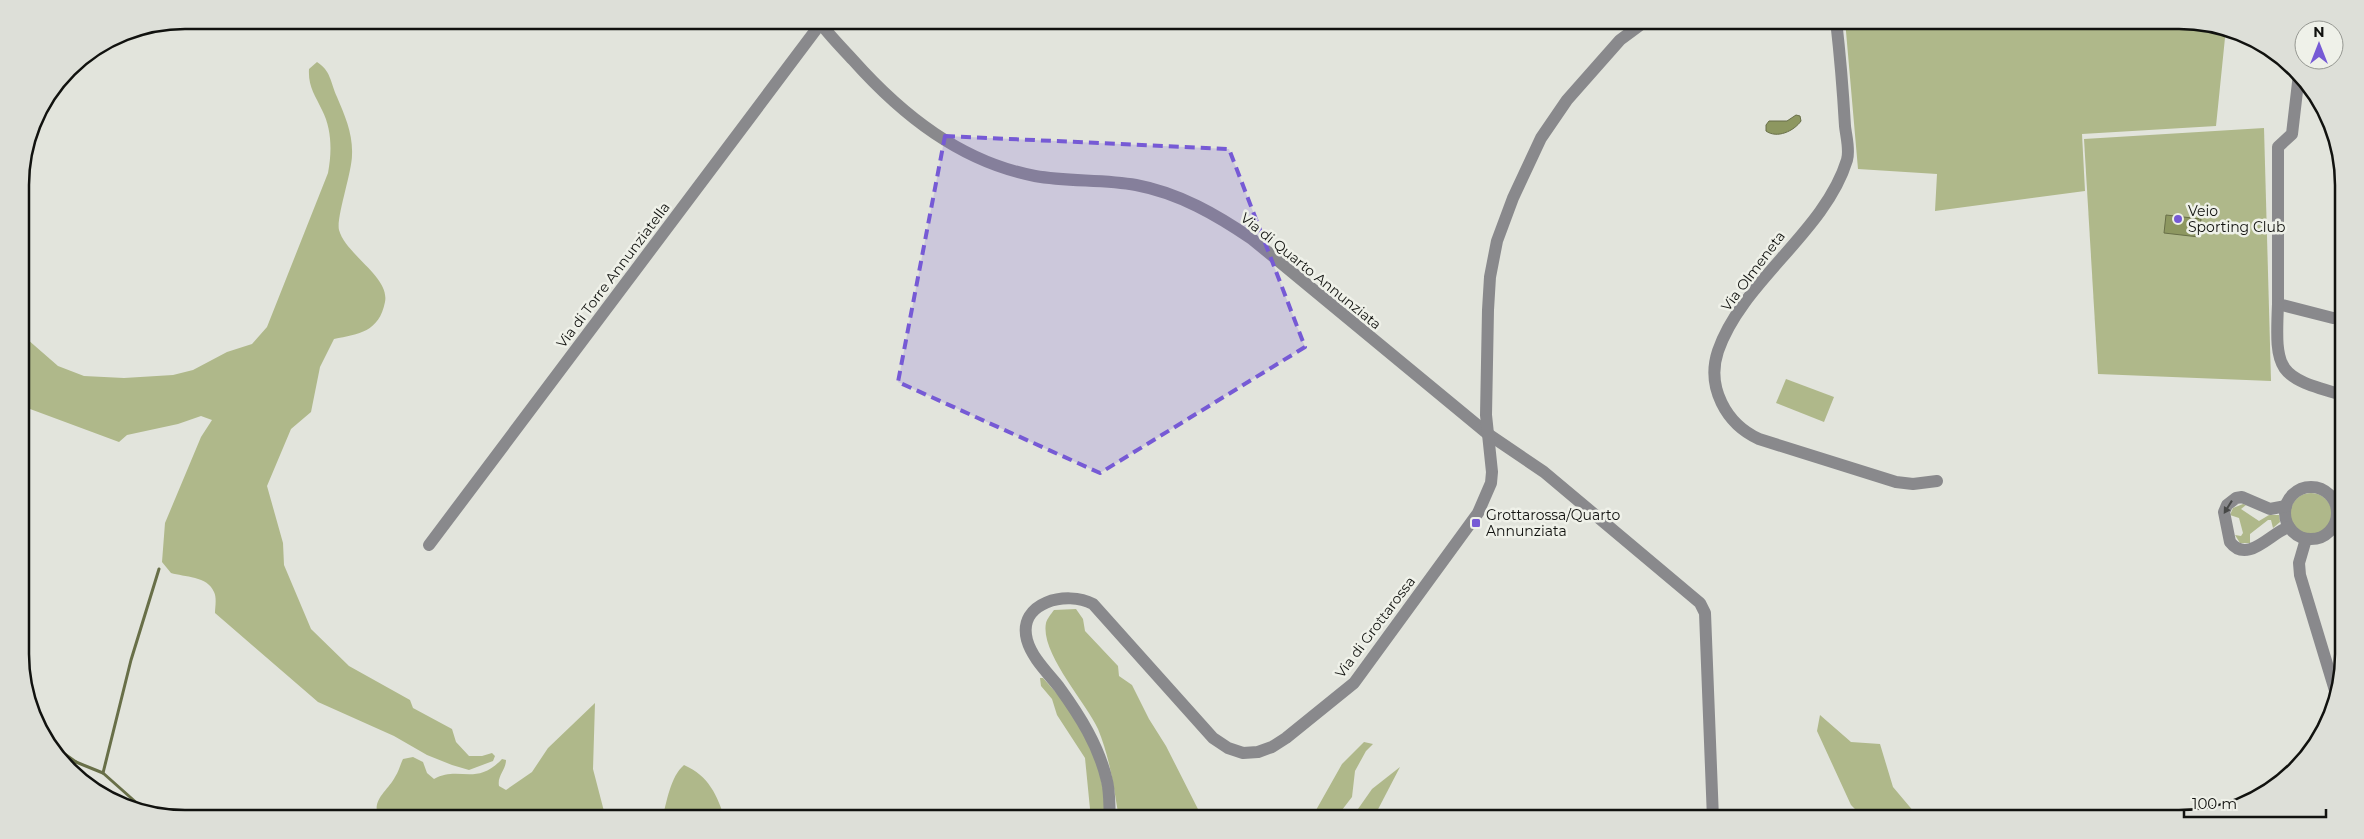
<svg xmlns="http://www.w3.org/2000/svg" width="2364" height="839" font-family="Montserrat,sans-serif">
  <rect width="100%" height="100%" fill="#e2e4dc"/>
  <g fill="#afb88a">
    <polygon points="1845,20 2179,20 2226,28 2216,126 2082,134 2085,191 1935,211 1937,174 1858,169"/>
    <path d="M317,62C331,71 330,81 337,97C345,116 353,134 352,155C352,172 336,218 339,230C346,255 390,277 385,302C379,332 359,334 334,339L320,367L311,412L291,429L267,486L283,543L284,565L311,629L349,666L410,700L413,708L452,729L456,742L469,756H482L492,753L495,756L493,761L469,770L452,765L427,755L394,736L318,702L215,613C215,607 217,598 214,592C208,576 184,577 171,573L162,562L165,523L201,437L212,420L201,416L178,424L127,435L119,442L22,406L21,310L27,339L58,366L84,376L124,378L173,375L193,370L227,352L252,344L267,327L328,173C332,152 332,129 322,110C315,95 308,87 309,69Z"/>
    <polygon points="2264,128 2271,381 2098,374 2084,139"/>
    <polygon points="1786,379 1834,397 1824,422 1776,403"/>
    <circle cx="2311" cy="514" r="21"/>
    <polygon points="2243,504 2246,505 2241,509 2259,521 2269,515 2279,515 2280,522 2273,528 2271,520 2268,520 2250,534 2250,543 2240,543 2235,535 2241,536 2243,533 2239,518 2230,515 2233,508"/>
    <path d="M1076,609L1083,619L1085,631L1118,666L1119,676L1132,685L1149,719L1166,746L1203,819H1119C1114,788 1110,758 1098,729C1086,702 1040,653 1046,623C1047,619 1051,614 1054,610Z"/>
    <polygon points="1040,678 1043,678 1067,705 1093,745 1110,819 1091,819 1085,758 1057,715 1052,699 1041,686"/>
    <path d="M595,703L593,769L606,819H380C369,801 388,791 395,777C399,771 400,765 403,759L413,757L423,762L427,773L434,779C459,765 476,787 502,759L506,760C506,770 497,776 499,786L506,790L532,772L548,748Z"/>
    <polygon points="1820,715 1851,742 1880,744 1893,787 1920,819 1865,819 1851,805 1817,731"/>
    <polygon points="1364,742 1373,744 1366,751 1355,771 1352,797 1335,819 1311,819 1342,764"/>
    <path d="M684,765C709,776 717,795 725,819H662C667,802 670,777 684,765Z"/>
    <polygon points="1400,767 1373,819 1351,819 1372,789"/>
  </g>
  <g fill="#8d9760" stroke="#686f48">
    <path d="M1796,115L1800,116L1801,121C1794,131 1777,139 1766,131V125L1769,121H1787Z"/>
    <polygon points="2166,215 2201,219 2199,237 2164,233"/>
  </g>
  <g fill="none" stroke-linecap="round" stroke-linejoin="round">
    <g stroke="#686f48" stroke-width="3">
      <polyline points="52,745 76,762 103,773 148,813"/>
      <polyline points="68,767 76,762"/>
      <polyline points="103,773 131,660 159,569"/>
    </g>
    <g stroke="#89898c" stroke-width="12">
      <path d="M818,20C828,34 841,47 853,60C902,115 961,162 1035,176C1068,182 1103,179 1136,185C1179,193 1217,215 1252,239L1488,434L1544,472L1700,603L1705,613L1713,819"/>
      <path d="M1836,20C1840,55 1843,91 1845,126C1846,136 1850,150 1847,160C1825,232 1742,281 1718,351C1706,387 1726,424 1759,439L1896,482L1913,484L1937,481"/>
      <polyline points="2299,74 2292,134 2278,147 2278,304 2333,318"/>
      <path d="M2278,304C2275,372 2277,377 2343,395"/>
      <circle cx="2311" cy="513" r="26"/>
      <path d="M2286,506L2270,509L2242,497L2236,498L2227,505L2224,512L2230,542C2248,565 2271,532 2289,527"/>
      <polyline points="2306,539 2299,563 2300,575 2337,697"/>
      <polyline points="429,545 821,23"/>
      <path d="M1110,819C1109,807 1110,793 1107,781C1099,746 1080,716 1059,687C1048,673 1032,658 1027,640C1017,602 1067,590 1093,604L1213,738L1228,748L1243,753L1258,752L1272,747L1286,738L1354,683L1478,513L1491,483L1492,472L1486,415L1488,310L1490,277L1497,241L1513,198L1541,138L1567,100L1620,40L1647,20"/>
    </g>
  </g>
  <defs><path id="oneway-solid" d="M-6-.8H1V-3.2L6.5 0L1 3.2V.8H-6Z" transform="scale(1.25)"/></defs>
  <use fill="#474847" href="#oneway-solid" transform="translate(2228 507) rotate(122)"/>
  <path fill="#765ad5" fill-opacity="0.2" stroke="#765ad5" stroke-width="4" stroke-dasharray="10 6" stroke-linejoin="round" d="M945,136L1229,149L1305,347L1100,473L898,382Z"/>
  <g fill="#765ad5" stroke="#eff1e9" stroke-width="2">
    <circle cx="2178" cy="219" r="5"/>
    <rect x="1471" y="518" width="10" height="10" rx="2.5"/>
  </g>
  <g text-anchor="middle" stroke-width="5" stroke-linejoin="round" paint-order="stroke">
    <g font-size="14" fill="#11120f" stroke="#eff1e9" text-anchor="start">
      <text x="2188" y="216">Veio<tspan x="2188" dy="16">Sporting Club</tspan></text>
      <text x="1486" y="520">Grottarossa/Quarto<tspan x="1486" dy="16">Annunziata</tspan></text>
    </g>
    <g font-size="14" fill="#11120f" stroke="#eff1e9">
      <text transform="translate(1311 271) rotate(39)" y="5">Via di Quarto Annunziata</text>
      <text transform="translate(1753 271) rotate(-53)" y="5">Via Olmeneta</text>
      <text transform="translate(613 275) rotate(-53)" y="5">Via di Torre Annunziatella</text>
      <text transform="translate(1375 627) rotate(-53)" y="5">Via di Grottarossa</text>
    </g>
  </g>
  <path d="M0 0H2364V839H0ZM185 29H2179A156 156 0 0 1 2335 185V654A156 156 0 0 1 2179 810H185A156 156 0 0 1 29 654V185A156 156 0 0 1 185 29Z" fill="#dddfd8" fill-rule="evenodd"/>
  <path fill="none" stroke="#11120f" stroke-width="2.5" d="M185 29H2179A156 156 0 0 1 2335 185V654A156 156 0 0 1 2179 810H185A156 156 0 0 1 29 654V185A156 156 0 0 1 185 29Z"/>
  <g transform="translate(2319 45)"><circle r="24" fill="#eff1e9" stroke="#969892"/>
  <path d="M0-4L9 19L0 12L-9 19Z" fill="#765ad5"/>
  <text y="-8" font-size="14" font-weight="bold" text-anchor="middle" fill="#11120f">N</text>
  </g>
  <path d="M2184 809v8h142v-8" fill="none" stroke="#11120f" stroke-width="2.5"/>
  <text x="2192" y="809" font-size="15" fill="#11120f" stroke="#eff1e9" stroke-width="4" paint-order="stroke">100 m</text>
</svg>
